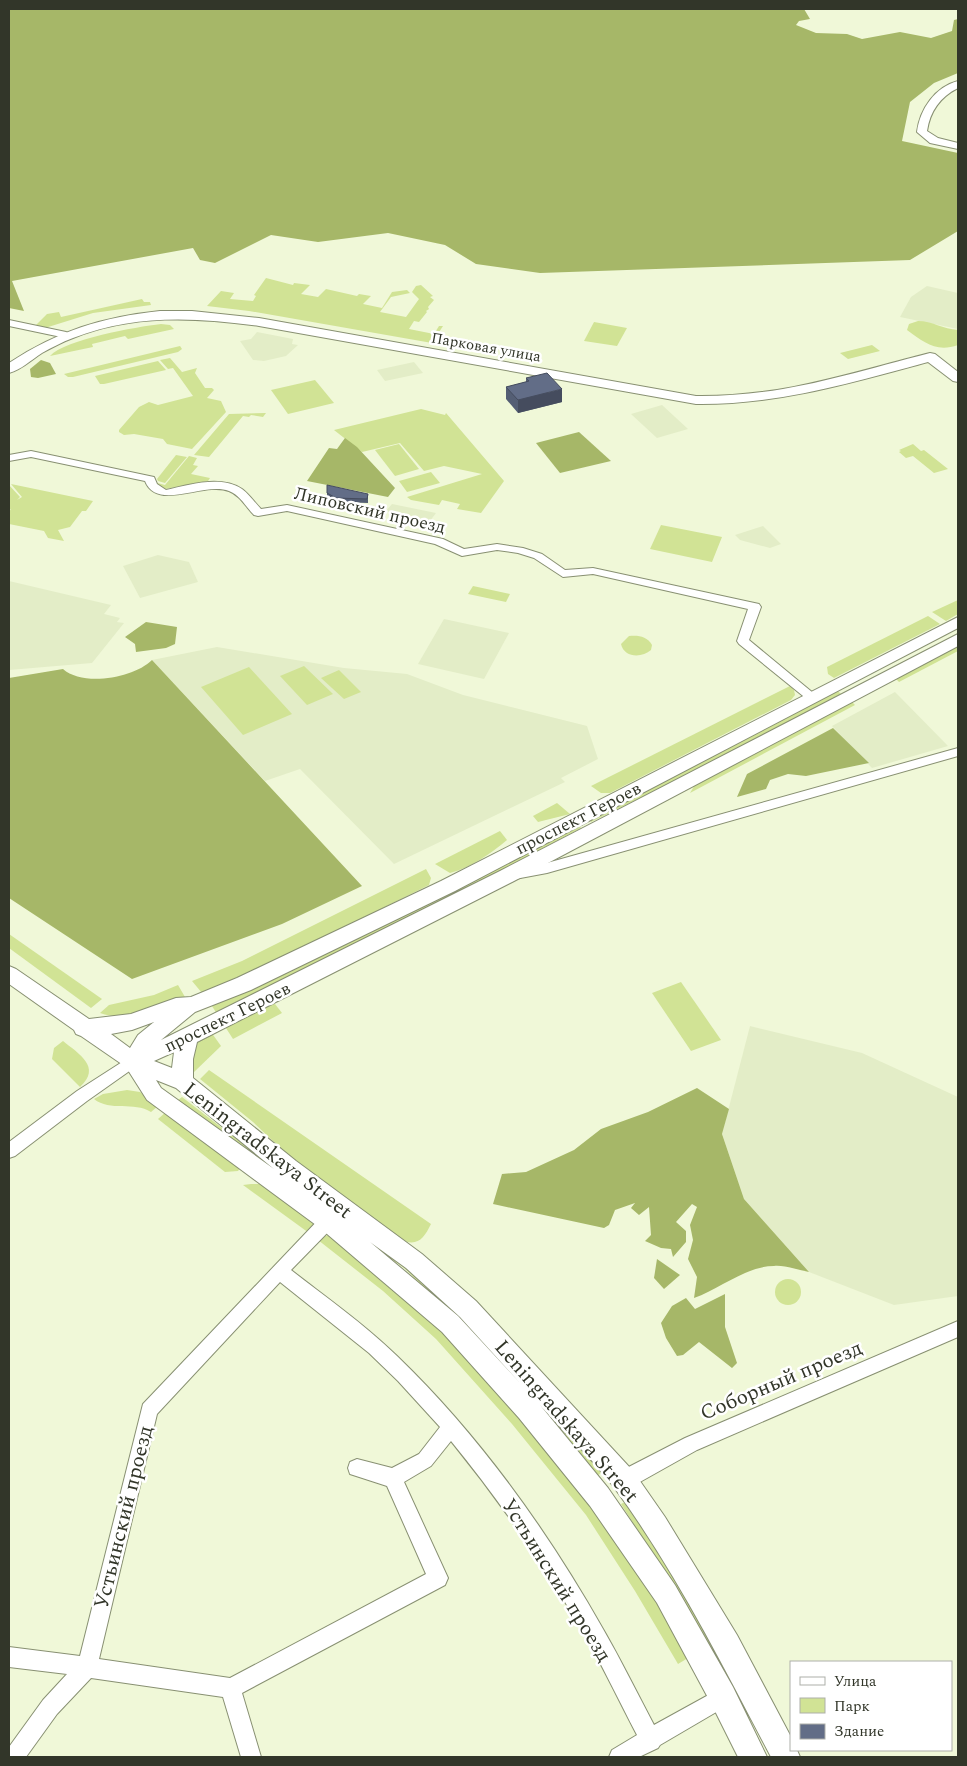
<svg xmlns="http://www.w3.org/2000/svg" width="967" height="1766" font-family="Spectral,serif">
  <rect width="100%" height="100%" fill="#f0f8d8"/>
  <g fill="#e3edc7">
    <polygon points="927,286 958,293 958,329 900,317 911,297"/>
    <polygon points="257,332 293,339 292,344 298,345 286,356 264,361 253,360 240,341 251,339"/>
    <polygon points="414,362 423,373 385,381 377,370"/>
    <polygon points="662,405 688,429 657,438 631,414"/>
    <polygon points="392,504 436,513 430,521 386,511"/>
    <polygon points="763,526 781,544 770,548 740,540 735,535"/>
    <polygon points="158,555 189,562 198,582 140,598 123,566"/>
    <polygon points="9,581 111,605 104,614 120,618 117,622 124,623 92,663 9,670"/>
    <polygon points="444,619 509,633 484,679 418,664"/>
    <polygon points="217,647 344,668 407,674 463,695 587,726 598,759 561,778 565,782 394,864 300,769 265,781 152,660"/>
    <polygon points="895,692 948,746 872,768 832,726"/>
    <polygon points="750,1026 862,1053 958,1097 958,1296 894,1305 809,1272 744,1199 722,1134"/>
  </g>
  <g fill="#d1e395">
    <polygon points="266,278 293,285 294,283 310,285 301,294 318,297 326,289 357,296 359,294 371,296 363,304 382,308 392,292 407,290 410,293 391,297 380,312 406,317 419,299 412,292 416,286 421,285 433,296 430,297 434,300 428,307 429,309 426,311 427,312 419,322 414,321 409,329 434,334 439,326 443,326 432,343 249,311 207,306 221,291 234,293 230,299 253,301 256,296 254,295"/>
    <polygon points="142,299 144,302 150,302 151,305 93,313 45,328 35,326 47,314 59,312 61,317"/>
    <path d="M918,321C932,321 943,329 958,330V345C936,353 924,342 907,330L909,324Z"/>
    <polygon points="594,322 627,328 617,346 584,341"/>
    <path d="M161,324L170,325L174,329L128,339L125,336L92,344L93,347L50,356C66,339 136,327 161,324Z"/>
    <polygon points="872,345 880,351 848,359 840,353"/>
    <polygon points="180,346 182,349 178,352 73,377 68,377 64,374"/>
    <polygon points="170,358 182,372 197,368 195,373 205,388 212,388 214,390 207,398 221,401 226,412 192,449 167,444 163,439 134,434 124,435 119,432 119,430 139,407 149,402 158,405 193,396 173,368 168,369 160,360"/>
    <polygon points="158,361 166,370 104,384 100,384 95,376"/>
    <polygon points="315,380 334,403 288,414 271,390"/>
    <polygon points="421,409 445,415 446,413 504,481 481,513 457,509 460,504 442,500 439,505 411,500 407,497 482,474 444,466 424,471 400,443 362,452 334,430"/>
    <polygon points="266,413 263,417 251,415 249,417 243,416 209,457 194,455 229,414"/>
    <polygon points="399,444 419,469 395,476 375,450"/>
    <polygon points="913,444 921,451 924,450 948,469 934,473 913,456 906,458 899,452 901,451 899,450"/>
    <polygon points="176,455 187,457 165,483 158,481 157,479"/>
    <polygon points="189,456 197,458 193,465 198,466 191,474 210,478 208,481 165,489 154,482 165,485"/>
    <polygon points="431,472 440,483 407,492 399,481"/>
    <polygon points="11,484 93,501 86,511 82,511 70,527 58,530 64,541 48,538 44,531 9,524 9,512 11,509 9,510 9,485 20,497 17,500 22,497"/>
    <polygon points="661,525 722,537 712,562 650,549"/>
    <polygon points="473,586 510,594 506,602 468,594"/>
    <polygon points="958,600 958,614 946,621 932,612"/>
    <polygon points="928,616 940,624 834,678 828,674 827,667"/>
    <path d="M629,636C638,635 647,636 652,645L651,650C642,658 624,658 621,644Z"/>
    <polygon points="958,646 958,651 899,682 896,679"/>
    <polygon points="304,666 333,694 307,705 280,676"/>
    <polygon points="249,667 292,714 243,735 201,687"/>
    <polygon points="339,670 361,692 344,699 321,678"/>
    <polygon points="790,686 794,690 795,695 791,700 610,793 601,793 591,786"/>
    <polygon points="838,691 841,694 715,761 591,822 588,818"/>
    <polygon points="852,702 855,705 690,793 696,783"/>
    <polygon points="557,803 570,814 538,822 533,816"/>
    <polygon points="578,824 581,828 414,916 217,1014 212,1006 290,972"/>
    <path d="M500,831L507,840C490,854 472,867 450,873L435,864Z"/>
    <polygon points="426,869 431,878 429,885 241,979 202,993 192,981 242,961"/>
    <polygon points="9,934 102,999 91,1008 9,948"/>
    <polygon points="681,982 721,1040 691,1051 652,993"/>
    <path d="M178,985L185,997C158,1007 128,1023 100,1013L109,1005L154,995Z"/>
    <polygon points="265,1004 275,1004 282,1013 233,1039 224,1025"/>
    <path d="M211,1032L221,1046L193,1073C188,1050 190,1044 211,1032Z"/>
    <path d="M63,1041C79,1054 102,1067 80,1087L52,1059L54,1048Z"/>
    <path d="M209,1070L431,1224C424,1238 418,1247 401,1240L295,1162L253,1122L200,1079Z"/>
    <path d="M127,1090L140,1092L158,1106L151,1112C134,1101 110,1112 94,1099L103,1094Z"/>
    <polygon points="182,1097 270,1165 337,1212 466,1317 605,1470 597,1476 459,1321 404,1268 268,1170 178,1100"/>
    <polygon points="166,1112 240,1168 238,1171 225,1172 158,1119"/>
    <polygon points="251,1184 262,1184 312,1222 314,1225 309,1233 243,1185"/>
    <polygon points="332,1235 444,1332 522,1416 591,1502 646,1584 688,1658 678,1664 635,1591 586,1515 512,1424 436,1339 383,1291 318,1240 323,1236"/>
    <circle cx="788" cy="1292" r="13"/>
    <polygon points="627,1501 679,1583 713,1643 707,1647 675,1589 621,1504"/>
  </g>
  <g fill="#a6b768">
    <polygon points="9,9 804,9 810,19 799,21 796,25 816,33 847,34 862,39 900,32 931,38 952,31 954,20 958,19 958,73 934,83 910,102 902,141 958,153 958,231 910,260 540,273 476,264 445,245 388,233 318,242 271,235 215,263 200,260 193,248 12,281 24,311 9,308"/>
    <polygon points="41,360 50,363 56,374 38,378 31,377 30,369"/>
    <polygon points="579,432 611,461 560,473 536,443"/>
    <polygon points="345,438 357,447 395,488 388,497 307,481 329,448 337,449"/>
    <polygon points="146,622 177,627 175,644 166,648 136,652 135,644 125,637"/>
    <path d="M152,660L362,886L282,924L132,979L9,898V678L63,669C83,687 134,678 152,660Z"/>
    <polygon points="833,728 869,763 806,776 788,774 770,780 766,789 737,797 747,774"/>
    <path d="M697,1088L729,1109L722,1134L744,1199L809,1272C798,1270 785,1265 774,1266C746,1266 720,1289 694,1298L697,1277L688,1259L693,1240L690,1225L697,1207L692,1204L676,1222L686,1231V1242L673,1257L671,1249L661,1248L645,1241L651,1235L649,1207L639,1215L631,1208L635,1203L615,1210L609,1225L604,1228L493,1204L502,1174L526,1172L574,1150L601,1129L648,1112Z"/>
    <polygon points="657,1259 680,1275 664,1289 654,1278"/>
    <polygon points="725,1294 725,1327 737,1363 732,1368 699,1342 683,1355 677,1356 666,1338 661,1323 672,1306 686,1298 695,1309"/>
  </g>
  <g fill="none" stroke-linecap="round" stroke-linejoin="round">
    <g stroke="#889072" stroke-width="2">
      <g id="street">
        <polygon points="9,320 66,332 71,335 66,338 9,326"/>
        <path d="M31,451L154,477L157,484L166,490C189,485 220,475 242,489C249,494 255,503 261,509L287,505L443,539L464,549L497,544L523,548L542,554L565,570L593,568L759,604L761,607L749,640L818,697L812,701L808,700L739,644L737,641L748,609L593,574L563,577L534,558L518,553L497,550L462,556L435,544L287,511L258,516L254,515C246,507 240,495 229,491C204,481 157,512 145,481L31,457L9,461V455Z"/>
        <polygon points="958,748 958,756 547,873 515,879 510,878 508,874 510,870 515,869 547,863"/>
        <polygon points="133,1055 138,1057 141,1061 138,1065 87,1101 15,1156 9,1158 9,1142 77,1091"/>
        <path d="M328,1214L334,1216L336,1221L334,1226L291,1270C327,1298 364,1324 397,1356C478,1434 547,1530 603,1629C621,1660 637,1693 654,1725L723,1687L730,1690L733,1697L730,1704L660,1745L658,1748L639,1757H609L612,1750L637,1735C618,1699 601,1662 580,1627C542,1562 499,1500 451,1441L431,1466L404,1482L448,1578L445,1585L242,1693L261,1757H241L223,1697L91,1678L57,1714L26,1757H9V1747L43,1700L67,1674L9,1667V1647L80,1656L143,1404L322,1216ZM280,1282L369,1353L398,1381L440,1427L419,1454L392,1468L357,1459L350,1462L348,1468L350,1474L387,1486L426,1574L230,1678L99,1659L157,1414Z"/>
        <polygon points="958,1321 958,1337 697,1450 631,1487 624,1489 617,1487 615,1480 617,1473 685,1438"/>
      </g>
    </g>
    <g stroke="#889072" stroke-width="2">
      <g id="secondary">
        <path d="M958,81V88C940,97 930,111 927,131L938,138L958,143V149L930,143L917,132C920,109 935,87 958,81Z"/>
        <path d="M160,311H192L259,318L696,396C783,397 847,374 930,353L935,354L958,372V382L953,381L928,362C851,383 777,405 696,404L259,326C196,317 133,314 73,338C62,342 51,348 42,353C31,360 21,370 9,373V363C58,331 102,317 160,311Z"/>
        <path d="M958,617V628L455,891L251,990L195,1012L161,1040L500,871L958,634V646L514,881L197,1042L193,1059V1078L296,1161L422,1254L476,1301L633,1471L665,1517L737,1635L791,1737V1750H797L800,1757H771C724,1668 676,1572 616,1490C594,1460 565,1433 540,1405L608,1488L675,1585L733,1687L767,1757H738L713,1707L657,1603L590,1506L519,1418L442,1332L320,1228L147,1100L126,1067L81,1036L76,1034L74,1030L9,984V966L16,969L89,1019L131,1014L176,998L191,997L237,978L441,881ZM154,1022L138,1035L130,1048L111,1034L132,1030ZM174,1052L172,1068L154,1061ZM156,1080L176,1088L274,1169L161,1088ZM370,1242L406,1268L460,1317L520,1383L458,1316Z"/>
      </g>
    </g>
    <use href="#street" fill="#fff" fill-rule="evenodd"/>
    <use href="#secondary" fill="#fff" fill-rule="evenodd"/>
  </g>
  <g fill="#545e74">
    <polygon points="526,378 562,402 518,413 506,399 506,387 526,382"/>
    <polygon points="327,493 368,494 368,503 336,502 327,497"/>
  </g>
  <polygon fill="#454c5e" points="562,389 562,402 518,413 518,400"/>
  <g fill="#626d87" stroke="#454c5e">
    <polygon points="547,373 562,389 518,400 506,387 529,381 526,378"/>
    <polygon points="327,485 368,494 367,499 336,498 327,493"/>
  </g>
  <g text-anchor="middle" stroke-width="5" stroke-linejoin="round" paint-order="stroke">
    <g font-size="15" fill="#323629" stroke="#fff">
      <text transform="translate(486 347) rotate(10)" y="5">Парковая улица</text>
    </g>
    <g font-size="18" fill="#323629" stroke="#fff">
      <text transform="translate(370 510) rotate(13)" y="6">Липовский проезд</text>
      <text transform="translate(578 818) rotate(-27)" y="6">проспект Героев</text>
      <text transform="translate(227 1017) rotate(-26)" y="6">проспект Героев</text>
    </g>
    <g font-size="21" fill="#323629" stroke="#fff">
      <text transform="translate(268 1150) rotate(38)" y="7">Leningradskaya Street</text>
      <text transform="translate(781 1380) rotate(-23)" y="7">Соборный проезд</text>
      <text transform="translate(567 1421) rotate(49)" y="7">Leningradskaya Street</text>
      <text transform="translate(123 1517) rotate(-76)" y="7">Устьинский проезд</text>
      <text transform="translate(557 1580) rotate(58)" y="7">Устьинский проезд</text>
    </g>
  </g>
  <rect width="967" height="1766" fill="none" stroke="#323629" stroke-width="20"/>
  <rect x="790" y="1661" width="162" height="90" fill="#ffffff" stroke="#adafa9"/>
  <rect x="800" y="1677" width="25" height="8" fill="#ffffff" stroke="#adafa9"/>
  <text x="834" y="1686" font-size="15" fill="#323629">Улица</text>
  <rect x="800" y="1698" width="25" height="15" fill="#d1e395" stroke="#adafa9"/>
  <text x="834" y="1711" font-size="15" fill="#323629">Парк</text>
  <rect x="800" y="1724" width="25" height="15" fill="#626d87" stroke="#adafa9"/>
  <text x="834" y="1736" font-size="15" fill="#323629">Здание</text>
</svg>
